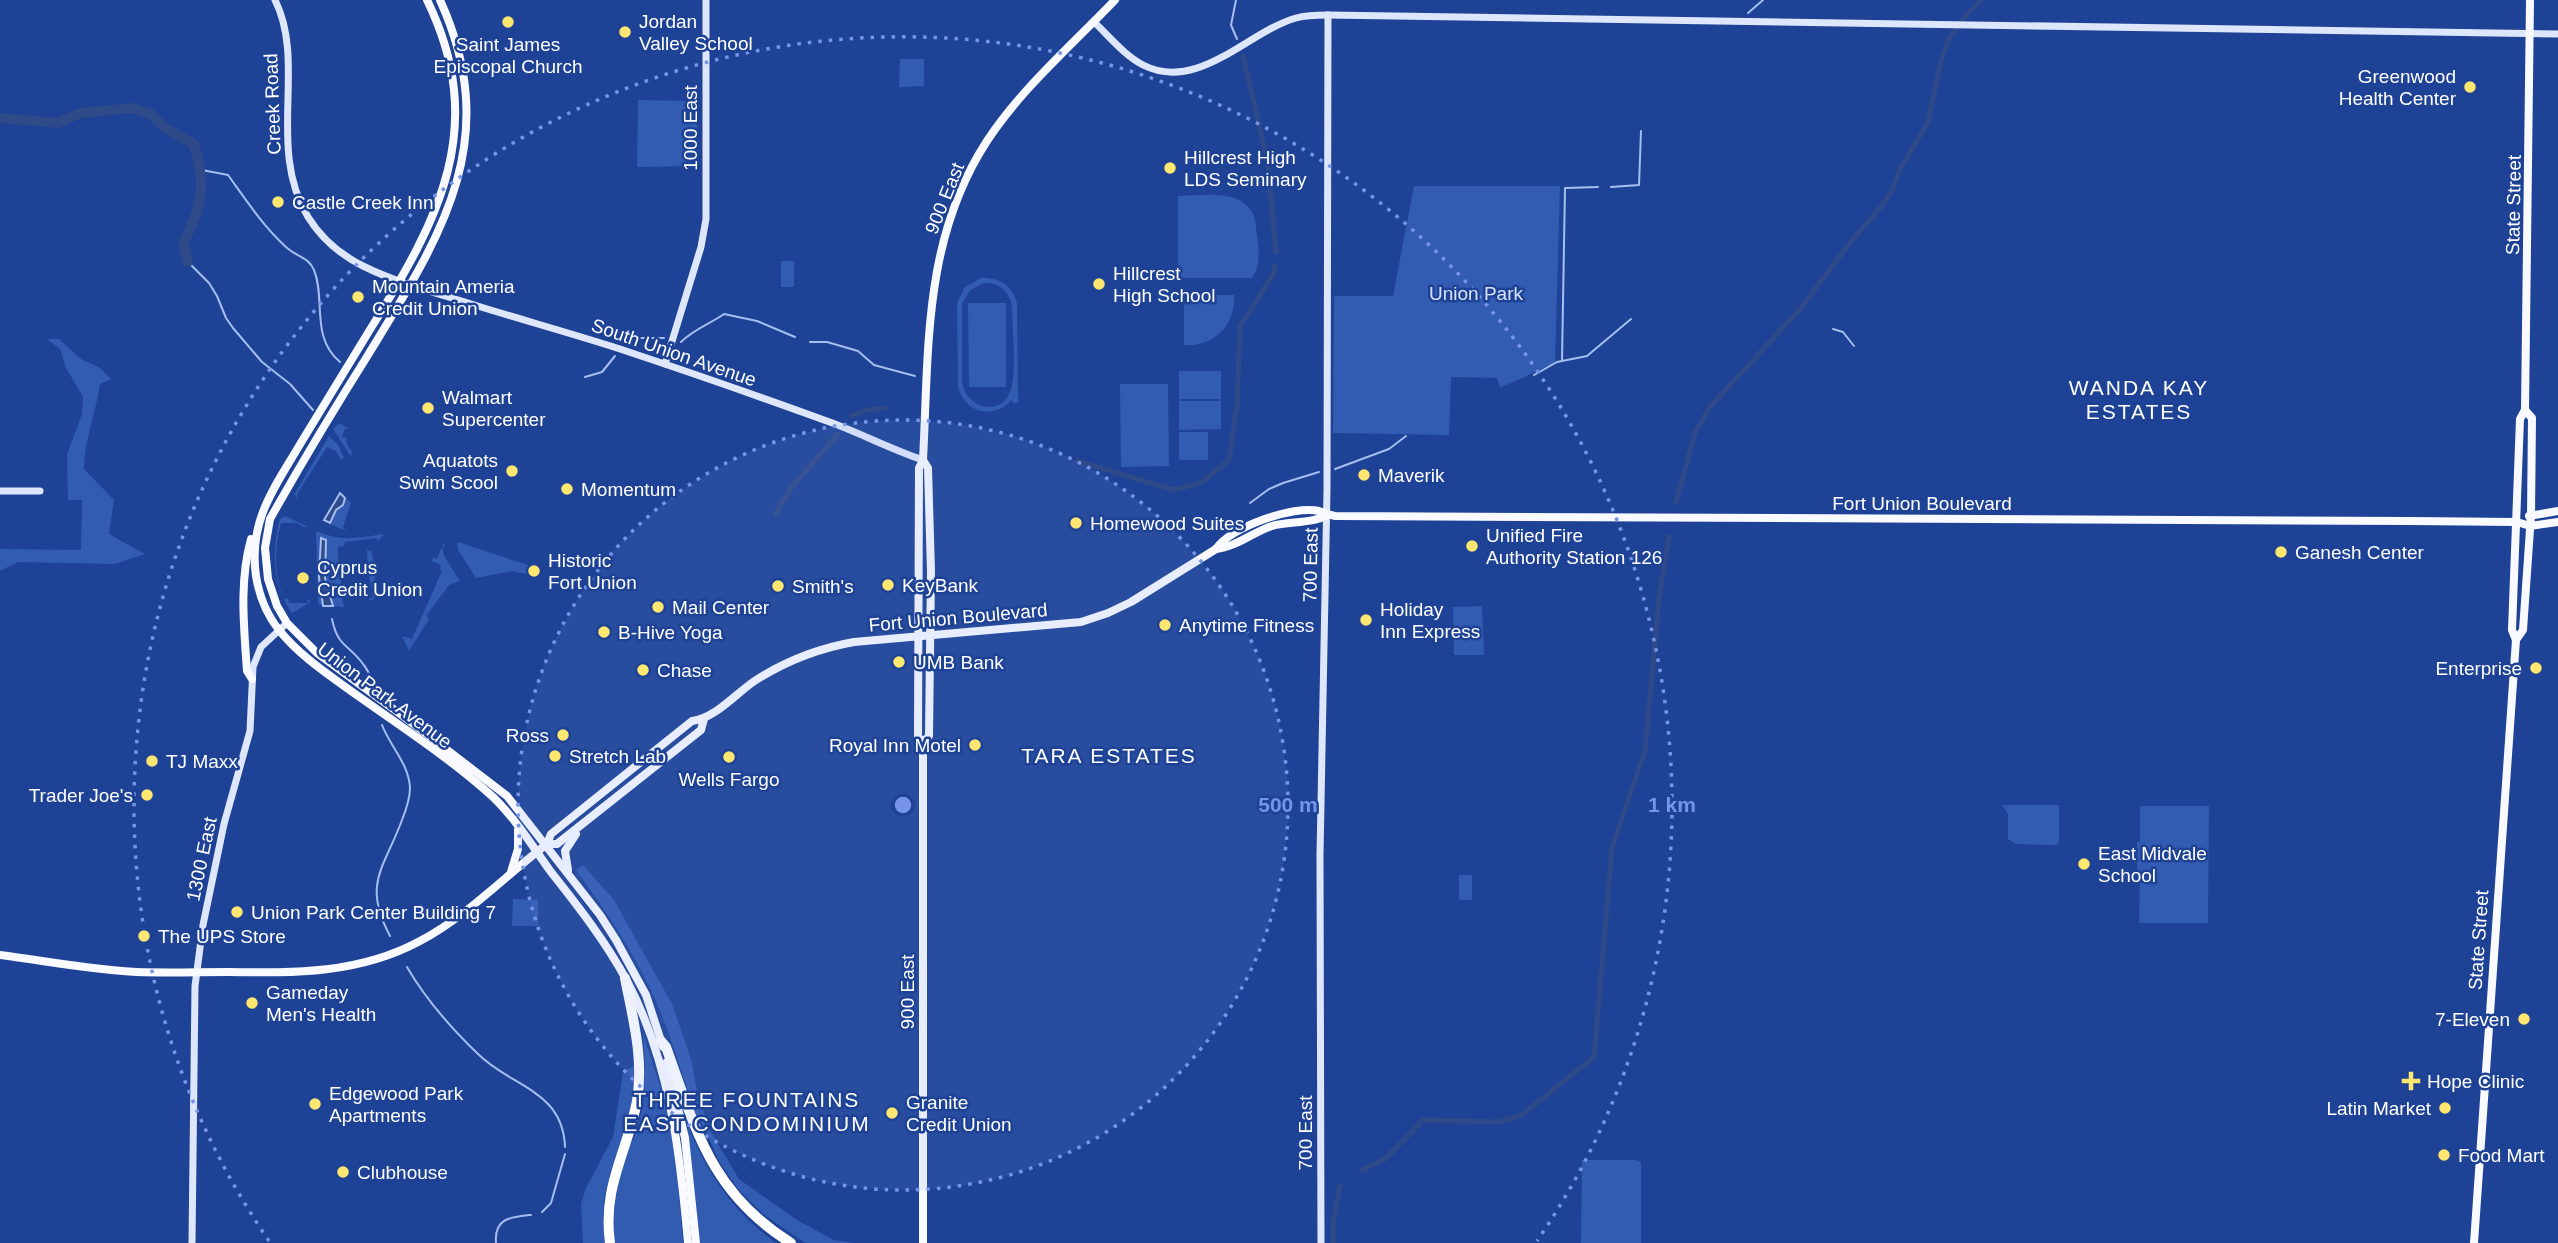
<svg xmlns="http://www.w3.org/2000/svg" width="2558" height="1243" font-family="Arial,sans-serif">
  <rect width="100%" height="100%" fill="#1e4295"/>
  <g fill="#325bb2" fill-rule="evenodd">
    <polygon points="900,59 924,59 924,86 899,87"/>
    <polygon points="638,100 697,101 697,166 637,167"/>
    <polygon points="1414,186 1560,186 1555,363 1500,388 1497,378 1451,377 1449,435 1333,433 1334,296 1393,296"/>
    <path d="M1178,196C1201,196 1240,188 1253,214C1256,221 1256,229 1257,236C1259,252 1261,264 1252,278H1183L1178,273Z"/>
    <rect x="781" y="261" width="13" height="26"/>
    <path d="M981,278C999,277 1012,285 1017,303L1018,403H1013L1012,400C993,420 965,413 958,387L957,303L965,287ZM984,283C1000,283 1010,291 1012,308C1012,328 1017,371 1011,389C1003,418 966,409 962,382V304L970,290Z"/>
    <path d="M1187,295H1234C1236,325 1214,347 1184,345V298Z"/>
    <polygon points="968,303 1006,303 1006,387 969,387"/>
    <path d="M47,339H59L81,359L100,368L111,379L100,384C96,413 84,441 84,469L114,500L109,534L145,554L115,564L18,562L0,571V549L81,550L82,500H68L67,454L82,414L83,397L66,368L60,349Z"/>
    <rect x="1179" y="371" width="42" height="28"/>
    <polygon points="1120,384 1168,384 1169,466 1121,467"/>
    <polygon points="1179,401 1221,401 1221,429 1179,430"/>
    <polygon points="339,423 349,429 345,429 342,436 347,439 346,442 352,452 351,457 333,429"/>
    <rect x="1179" y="432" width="29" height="28"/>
    <polygon points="329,436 338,445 344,458 341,460 336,451 327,447 297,494 297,499 295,494 292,498"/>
    <polygon points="345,498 351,503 343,527 346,531 330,524 336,510 342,505"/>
    <path d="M285,516L308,527H303L298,523H281C274,548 274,575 284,599L288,598L289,603H307L308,599L310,600L309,603L292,613C273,586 271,551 280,519Z"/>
    <path d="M316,531C342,542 357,538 384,534L378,541L376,538L345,542L344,546L338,547V566L334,576L339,567L342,588L340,589L344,607L333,606C324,583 326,564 326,540C313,553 323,589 323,606L318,604Z"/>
    <polygon points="457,543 458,542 534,567 530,575 512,571 476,578 458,550"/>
    <polygon points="443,544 446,545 442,547 444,556 460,581 449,585 426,616 429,619 409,651 402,636 412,639 442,571 440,569 441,565 432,561 433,557 437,559"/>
    <polygon points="367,550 372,551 377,596 371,601 369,599 373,597 368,570"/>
    <polygon points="1482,606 1484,655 1454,655 1453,607"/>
    <polygon points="2002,805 2059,805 2059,842 2056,845 2016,844 2008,839 2008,814"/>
    <polygon points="2140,806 2209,806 2208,923 2139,923 2140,874 2137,874 2137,842 2140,842"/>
    <path d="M583,865L614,900L672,1004L691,1059L697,1091L711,1132L739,1179L797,1220L834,1240L854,1243H805L763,1214L738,1189L720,1163L699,1117L696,1116C683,1077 671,1036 655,999C634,952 606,911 576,870Z"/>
    <rect x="1459" y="875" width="13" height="25"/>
    <polygon points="513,899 538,900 538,926 512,926"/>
    <path d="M643,1033L668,1112L677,1173L683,1243H615C611,1217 613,1192 621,1167C627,1152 635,1137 639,1121C647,1092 645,1062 643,1033Z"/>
    <path d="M636,1065C635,1088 633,1109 626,1131C612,1177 598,1191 605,1243H583L581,1204L586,1188L613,1137L623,1072Z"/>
    <path d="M687,1123C707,1173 732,1211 776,1243H700Z"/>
    <polygon points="1582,1160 1635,1160 1641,1162 1641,1243 1581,1243"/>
  </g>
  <g fill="#2f4a88" stroke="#a4bef0" stroke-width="2">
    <polygon points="340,493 345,498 343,505 336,510 330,523 324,520"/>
    <polygon points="321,538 326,540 325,578 333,606 323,606 319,577"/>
  </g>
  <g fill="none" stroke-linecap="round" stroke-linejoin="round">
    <g stroke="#a4bef0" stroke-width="2">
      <polyline points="1236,0 1231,25 1237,39"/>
      <polyline points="1748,13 1763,0"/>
      <path d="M202,170L228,175C246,200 263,226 286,247C295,256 309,257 314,270C326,299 310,337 340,362"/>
      <polyline points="1611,187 1639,185 1641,131"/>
      <polyline points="188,262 209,283 217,296 226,318 233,328 262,362 290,384 313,410"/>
      <polyline points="1833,329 1843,332 1854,346"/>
      <path d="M681,342C694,329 710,324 724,314L757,321L795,337"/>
      <polyline points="810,342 827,342 858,351 874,365 915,376"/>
      <polyline points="629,343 640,338 664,338"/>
      <polyline points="1562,361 1565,188 1598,187"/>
      <polyline points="1534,375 1557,362 1587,356 1631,319"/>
      <polyline points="585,377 602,372 615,356"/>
      <polyline points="1335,469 1389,449 1406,436"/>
      <polyline points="1881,500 1883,506"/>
      <polyline points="1250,503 1269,489 1283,483 1319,472"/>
      <path d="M332,619C338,648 349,644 363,664C368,670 371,678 375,684"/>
      <path d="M382,725C390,746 409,764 410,788C410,799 406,810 402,820C384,869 362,883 390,936"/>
      <path d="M407,967C426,1000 451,1028 478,1054C511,1087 563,1090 565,1147"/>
      <polyline points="542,1212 551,1203 565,1154"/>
      <path d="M496,1243C494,1218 510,1217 531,1215"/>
    </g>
    <g stroke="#2f4a88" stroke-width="5">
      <polyline points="1243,56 1268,163 1276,252"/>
      <polyline points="851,416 867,410 885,408"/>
      <polyline points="1077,461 1174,490 1202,482 1229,460 1237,406 1240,326 1274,273 1275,265"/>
      <polyline points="1676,502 1695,433 1709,408 1800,309 1849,244 1885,202 1892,190 1899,171 1928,122 1941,61 1949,39 1967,14 1981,0"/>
      <polyline points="775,515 791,488 838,434"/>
      <polyline points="1362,1170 1385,1159 1423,1120 1499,1122 1522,1115 1594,1057 1612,848 1645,751 1659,598 1669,536"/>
      <polyline points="1333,1243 1333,1223 1340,1186"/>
    </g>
    <path stroke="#2f4a88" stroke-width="10" d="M0,118L58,123L80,113L132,108L151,114L164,127L194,144C206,183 203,207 183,243L188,262"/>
    <g stroke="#dee6fb" stroke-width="7">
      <path d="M275,0C307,64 266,148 308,217C321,238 341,255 363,266C391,280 422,289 452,298C508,316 564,331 620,349C692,373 764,398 835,424C864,435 893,450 923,460"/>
      <path d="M1094,22C1110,37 1124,55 1143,65C1198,93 1247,32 1296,18C1307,15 1318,15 1328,15L2558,34"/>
      <polyline points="665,364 701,247 706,219 706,0"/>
      <polyline points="0,491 40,491"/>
      <polyline points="192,1243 195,986 203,925 224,824 250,731 253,667 261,647 287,623"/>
      <polyline points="1321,1243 1320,855 1327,490 1328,15"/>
    </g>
    <g stroke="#f8faff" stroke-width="8">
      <path d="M427,0C489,127 439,219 371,328C348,366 325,403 302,441C275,487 248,520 256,576C259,595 267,615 279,630C299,655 326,673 351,691C399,725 450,758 493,797C515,818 533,847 551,872C578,906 606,942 627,981C670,1062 680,1152 688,1243"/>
      <path d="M440,0C504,141 441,236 368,355C334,409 301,464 270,519L265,548L268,579L277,606L287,623L317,653L403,716L507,796L600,915L616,940L646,995L663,1047"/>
      <polyline points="2529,516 2558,511"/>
      <path d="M251,539C239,582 244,627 247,671L252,679"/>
      <path d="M1216,549C1236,547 1253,532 1272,526C1289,521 1312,524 1327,515"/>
      <polyline points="2516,640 2523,630 2531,515 2532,418 2525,410"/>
      <polyline points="923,742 929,736 931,572 928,468 923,460"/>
      <polyline points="547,844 557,844 701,730 704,719"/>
      <polyline points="568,870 565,851 576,834"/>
      <polyline points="511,872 518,849 518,830"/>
      <path d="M0,955C46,961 92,970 137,972C168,973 198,972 228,972C295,973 359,974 420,941C466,917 505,876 547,844L551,834L692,721C716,718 736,693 756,680C786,661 820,648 854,642L1081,622L1108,613L1131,602L1216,549C1230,527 1294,505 1319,511C1326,513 1328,515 1335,516L2410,521L2517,522L2530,526L2558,522"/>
      <polyline points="667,1062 685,1138 696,1243"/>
      <path d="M923,1243V742L918,737L919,468L923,460C929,348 923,239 987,141C1021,89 1072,45 1115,0"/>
      <polyline points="2474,1243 2516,640 2512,630 2520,419 2525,410 2530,0"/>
    </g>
    <g stroke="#fff" stroke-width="10">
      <path d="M661,1041L666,1047C696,1130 711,1193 791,1243"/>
      <path d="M610,1243C602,1187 627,1153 637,1101C644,1059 633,1019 625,978"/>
    </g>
  </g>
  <circle cx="903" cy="805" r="385" fill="#7795e8" fill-opacity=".12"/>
  <g fill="none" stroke="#7795e8" stroke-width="3.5" stroke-dasharray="3.5 7">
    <circle cx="903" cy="805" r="385"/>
    <path d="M269 1241A769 769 0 1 1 1537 1241"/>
  </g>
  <g fill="#fde770" stroke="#1e4295" stroke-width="2.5">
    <circle cx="508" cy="22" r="7"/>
    <circle cx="625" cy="32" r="7"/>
    <circle cx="2470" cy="87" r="7"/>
    <circle cx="1170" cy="168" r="7"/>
    <circle cx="278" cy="202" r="7"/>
    <circle cx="1099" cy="284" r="7"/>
    <circle cx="358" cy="297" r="7"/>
    <circle cx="428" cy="408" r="7"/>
    <circle cx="512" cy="471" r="7"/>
    <circle cx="1364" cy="475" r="7"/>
    <circle cx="567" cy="489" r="7"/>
    <circle cx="1076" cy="523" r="7"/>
    <circle cx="1472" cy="546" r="7"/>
    <circle cx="2281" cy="552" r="7"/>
    <circle cx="534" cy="571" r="7"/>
    <circle cx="303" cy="578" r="7"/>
    <circle cx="888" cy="585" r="7"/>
    <circle cx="778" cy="586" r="7"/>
    <circle cx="658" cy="607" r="7"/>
    <circle cx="1366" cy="620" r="7"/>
    <circle cx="1165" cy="625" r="7"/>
    <circle cx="604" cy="632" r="7"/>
    <circle cx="899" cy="662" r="7"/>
    <circle cx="2536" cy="668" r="7"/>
    <circle cx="643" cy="670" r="7"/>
    <circle cx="563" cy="735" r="7"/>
    <circle cx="975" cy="745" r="7"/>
    <circle cx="555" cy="756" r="7"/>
    <circle cx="729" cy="757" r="7"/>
    <circle cx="152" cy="761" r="7"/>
    <circle cx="147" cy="795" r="7"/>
    <circle cx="2084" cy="864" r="7"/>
    <circle cx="237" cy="912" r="7"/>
    <circle cx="144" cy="936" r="7"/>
    <circle cx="252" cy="1003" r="7"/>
    <circle cx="2524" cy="1019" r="7"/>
    <path d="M2407.5 1070.5h7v7h7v7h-7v7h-7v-7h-7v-7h7z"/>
    <circle cx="315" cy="1104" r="7"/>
    <circle cx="2445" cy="1108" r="7"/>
    <circle cx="892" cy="1113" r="7"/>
    <circle cx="2444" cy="1155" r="7"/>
    <circle cx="343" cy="1172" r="7"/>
  </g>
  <g text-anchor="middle" stroke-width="5" stroke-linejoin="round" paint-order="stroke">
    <g font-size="19" fill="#fff" stroke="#1e4295" text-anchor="start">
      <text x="639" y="28">Jordan<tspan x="639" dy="22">Valley School</tspan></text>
      <text x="508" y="51" text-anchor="middle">Saint James<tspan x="508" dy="22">Episcopal Church</tspan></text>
      <text x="2456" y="83" text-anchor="end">Greenwood<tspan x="2456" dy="22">Health Center</tspan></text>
      <text x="1184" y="164">Hillcrest High<tspan x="1184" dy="22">LDS Seminary</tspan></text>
      <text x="292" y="209">Castle Creek Inn</text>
      <text x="1113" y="280">Hillcrest<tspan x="1113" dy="22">High School</tspan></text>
      <text x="372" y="293">Mountain Ameria<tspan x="372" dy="22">Credit Union</tspan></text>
      <text x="442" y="404">Walmart<tspan x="442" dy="22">Supercenter</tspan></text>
      <text x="498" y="467" text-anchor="end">Aquatots<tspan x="498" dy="22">Swim Scool</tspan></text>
      <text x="1378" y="482">Maverik</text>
      <text x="581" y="496">Momentum</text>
      <text x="1090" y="530">Homewood Suites</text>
      <text x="1486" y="542">Unified Fire<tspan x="1486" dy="22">Authority Station 126</tspan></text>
      <text x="2295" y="559">Ganesh Center</text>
      <text x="548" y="567">Historic<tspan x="548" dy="22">Fort Union</tspan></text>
      <text x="317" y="574">Cyprus<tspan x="317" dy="22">Credit Union</tspan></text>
      <text x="902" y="592">KeyBank</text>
      <text x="792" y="593">Smith's</text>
      <text x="672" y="614">Mail Center</text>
      <text x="1380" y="616">Holiday<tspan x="1380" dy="22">Inn Express</tspan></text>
      <text x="1179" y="632">Anytime Fitness</text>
      <text x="618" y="639">B-Hive Yoga</text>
      <text x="913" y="669">UMB Bank</text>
      <text x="2522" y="675" text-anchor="end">Enterprise</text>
      <text x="657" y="677">Chase</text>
      <text x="549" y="742" text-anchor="end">Ross</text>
      <text x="961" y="752" text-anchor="end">Royal Inn Motel</text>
      <text x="569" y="763">Stretch Lab</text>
      <text x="166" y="768">TJ Maxx</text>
      <text x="729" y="786" text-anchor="middle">Wells Fargo</text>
      <text x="133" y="802" text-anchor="end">Trader Joe's</text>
      <text x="2098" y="860">East Midvale<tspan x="2098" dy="22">School</tspan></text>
      <text x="251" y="919">Union Park Center Building 7</text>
      <text x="158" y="943">The UPS Store</text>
      <text x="266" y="999">Gameday<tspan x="266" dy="22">Men's Health</tspan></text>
      <text x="2510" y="1026" text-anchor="end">7-Eleven</text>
      <text x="2427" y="1088">Hope Clinic</text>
      <text x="329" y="1100">Edgewood Park<tspan x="329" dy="22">Apartments</tspan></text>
      <text x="906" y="1109">Granite<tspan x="906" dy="22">Credit Union</tspan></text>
      <text x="2431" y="1115" text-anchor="end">Latin Market</text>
      <text x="2458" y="1162">Food Mart</text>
      <text x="357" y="1179">Clubhouse</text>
    </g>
    <g font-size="19" fill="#fff" stroke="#1e4295">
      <text transform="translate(272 104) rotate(-92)" y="7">Creek Road</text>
      <text transform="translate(690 128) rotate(-90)" y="7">1000 East</text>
      <text transform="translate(944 198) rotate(-68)" y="7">900 East</text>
      <text transform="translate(2513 205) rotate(-89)" y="7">State Street</text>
      <text transform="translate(674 352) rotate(19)" y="7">South Union Avenue</text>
      <text x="1922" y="510">Fort Union Boulevard</text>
      <text transform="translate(1310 565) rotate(-89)" y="7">700 East</text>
      <text transform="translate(958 617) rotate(-5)" y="7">Fort Union Boulevard</text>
      <text transform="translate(385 695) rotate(37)" y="7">Union Park Avenue</text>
      <text transform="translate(201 859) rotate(-78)" y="7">1300 East</text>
      <text transform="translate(2478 940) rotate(-86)" y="7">State Street</text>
      <text transform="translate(907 992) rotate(-90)" y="7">900 East</text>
      <text transform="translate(1305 1133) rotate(-90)" y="7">700 East</text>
    </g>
    <g font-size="19" fill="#d7e2fa" stroke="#1e4295">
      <text x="1476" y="300">Union Park</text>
    </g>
    <g font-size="21" letter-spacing="2" fill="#fff" stroke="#1e4295">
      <text x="2139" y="395">WANDA KAY<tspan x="2139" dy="24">ESTATES</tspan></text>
      <text x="1109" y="763">TARA ESTATES</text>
      <text x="747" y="1107">THREE FOUNTAINS<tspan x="747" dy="24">EAST CONDOMINIUM</tspan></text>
    </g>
  </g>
  <circle cx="903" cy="805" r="10" fill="#7795e8" stroke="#1e4295" stroke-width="3.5"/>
  <g font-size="21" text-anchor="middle" font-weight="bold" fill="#7795e8" stroke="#1e4295" stroke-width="5" stroke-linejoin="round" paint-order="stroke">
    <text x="1288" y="812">500 m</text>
    <text x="1672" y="812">1 km</text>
  </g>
</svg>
